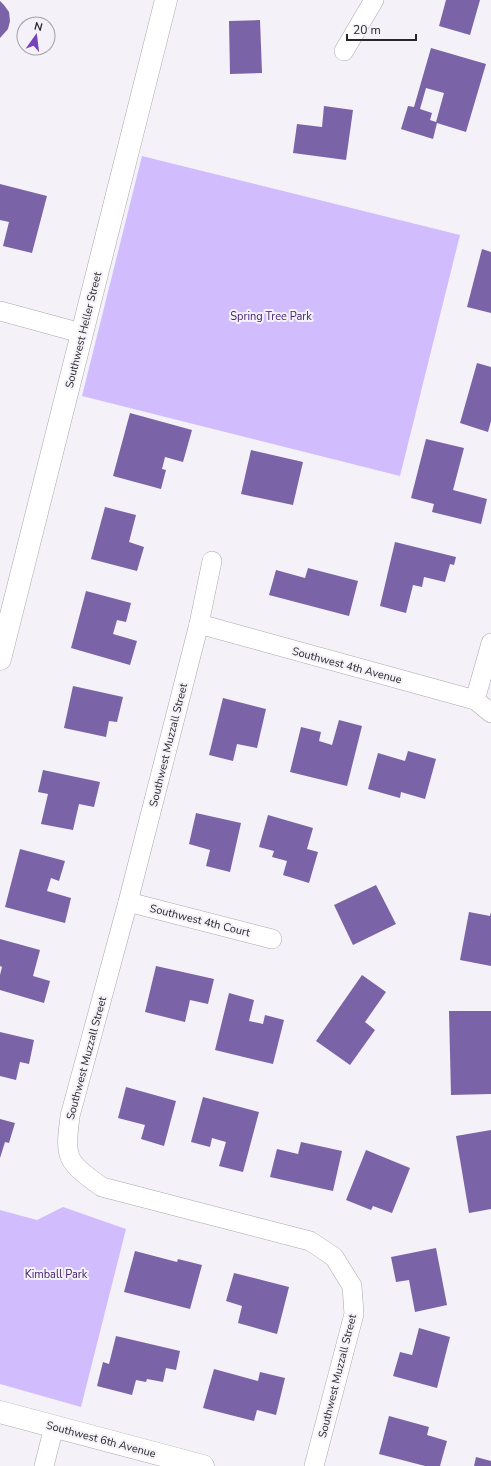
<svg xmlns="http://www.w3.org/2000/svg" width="491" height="1466" font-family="'Nunito Sans',sans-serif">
  <rect width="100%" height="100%" fill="#f4f2f8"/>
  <g fill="#d1bdfd">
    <polygon points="142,156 460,235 400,476 82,396"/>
    <polygon points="63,1207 126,1229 81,1407 0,1384 0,1210 37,1220"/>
  </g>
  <g fill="#7a63a6" fill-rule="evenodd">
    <polygon points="446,0 480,0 470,35 439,26"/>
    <polygon points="0,1 4,5 9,12 10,21 8,29 0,38"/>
    <polygon points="260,20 262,73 230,74 229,21"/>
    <path d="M431,48L486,64L466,132L437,123L433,139L401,129L408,106L414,107ZM426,88L444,93L436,122L430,120L432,113L420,109Z"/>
    <polygon points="324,106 353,110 346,160 293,153 297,124 322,127"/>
    <polygon points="0,184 47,196 32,253 3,246 9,222 0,220"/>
    <polygon points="482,249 491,252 491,313 467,307"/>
    <polygon points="477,363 491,367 491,421 488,432 460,423"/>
    <polygon points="130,413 192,430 183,462 165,457 162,469 166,470 161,489 113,476"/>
    <polygon points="426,439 464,448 453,490 487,499 481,524 432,512 434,504 411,498"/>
    <polygon points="251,450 303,462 293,505 241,494"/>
    <polygon points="105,507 136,515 129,542 144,547 137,571 91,559"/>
    <polygon points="395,542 456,557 454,565 450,564 445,582 424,577 422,587 413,585 406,613 380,606"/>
    <polygon points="308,568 358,581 349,616 269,595 276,570 305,578"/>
    <polygon points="86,591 131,603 126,622 117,620 113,634 137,641 130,665 71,648"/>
    <polygon points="73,686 123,697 117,722 109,721 106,737 64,728"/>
    <polygon points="223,698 266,709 257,748 237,744 233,761 209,755"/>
    <polygon points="339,720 362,726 347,786 290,772 301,727 321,732 319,741 332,745"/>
    <polygon points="408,751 436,759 425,799 401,792 400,798 368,789 378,753 405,761"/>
    <polygon points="43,770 100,782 94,807 79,804 73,830 41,824 48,794 38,792"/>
    <polygon points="196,813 241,823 230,872 206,866 210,850 189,844"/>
    <polygon points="268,815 313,828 307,849 318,852 309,883 283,875 287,861 272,857 274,851 259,847"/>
    <polygon points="20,849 65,861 59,881 51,878 47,891 71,898 65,923 5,907"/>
    <polygon points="376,885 396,924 353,945 334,905"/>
    <polygon points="469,912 490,916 491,912 491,966 460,960"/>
    <polygon points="0,939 40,950 33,976 50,981 44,1003 0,990 0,975 2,967 0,966"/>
    <polygon points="156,966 214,979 208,1004 190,1000 185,1022 145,1012"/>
    <polygon points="362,975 386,992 365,1022 375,1030 350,1065 316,1041"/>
    <polygon points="229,993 254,1000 249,1021 263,1024 265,1015 284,1020 273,1064 215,1050"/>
    <polygon points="449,1011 491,1011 491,1094 451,1095"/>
    <polygon points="0,1032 34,1040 29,1064 20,1062 16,1080 0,1076"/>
    <polygon points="126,1087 176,1101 164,1146 141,1139 145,1125 118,1118"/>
    <polygon points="203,1097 259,1112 243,1172 219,1166 226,1142 212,1138 210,1147 191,1142"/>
    <polygon points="0,1119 15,1123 9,1143 5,1142 0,1158"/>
    <polygon points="491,1130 491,1209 469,1213 456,1136"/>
    <polygon points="301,1142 342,1151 333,1191 270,1177 277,1149 298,1154"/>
    <polygon points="366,1150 410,1168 392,1213 373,1206 371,1210 346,1200"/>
    <polygon points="436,1248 447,1305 415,1312 409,1280 396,1282 391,1257"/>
    <polygon points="135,1251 177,1262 178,1259 202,1265 190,1309 124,1292"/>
    <polygon points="234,1273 289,1287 277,1334 238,1323 242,1306 226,1301"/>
    <polygon points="419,1328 450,1337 437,1388 393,1376 400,1352 412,1355"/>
    <polygon points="116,1336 180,1351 176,1370 166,1368 163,1382 147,1379 146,1382 136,1380 132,1395 97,1386 103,1362 109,1364"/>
    <polygon points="214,1369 258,1381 260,1372 285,1378 276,1415 257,1410 254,1421 203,1408"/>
    <polygon points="389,1416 429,1427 427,1435 447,1441 440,1466 425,1466 379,1454"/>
    <polygon points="476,1457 491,1461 491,1466 474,1466"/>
  </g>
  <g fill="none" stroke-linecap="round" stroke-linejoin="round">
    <g stroke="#a9a7ad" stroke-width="20">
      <g id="minor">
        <polyline points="344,51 374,0"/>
        <polyline points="0,311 81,333"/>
        <path d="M212,561L199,624L128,902L70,1116C69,1129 65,1144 70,1157C74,1168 92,1180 102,1187L310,1241L334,1257L352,1286L354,1314L314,1466"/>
        <polyline points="199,624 475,700 491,713"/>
        <polyline points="475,700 491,643"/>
        <polyline points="128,902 272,939"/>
        <polyline points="44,1466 54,1427"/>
      </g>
    </g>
    <g stroke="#a9a7ad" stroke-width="23">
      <g id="tertiary">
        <polyline points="0,659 166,0"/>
        <polyline points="0,1412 203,1466"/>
      </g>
    </g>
    <use href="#minor" stroke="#fff" stroke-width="19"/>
    <use href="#tertiary" stroke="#fff" stroke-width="22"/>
  </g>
  <g text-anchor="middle" stroke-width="4" stroke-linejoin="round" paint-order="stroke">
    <g font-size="11" fill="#452174" stroke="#f4f2f8">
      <text x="271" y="320">Spring Tree Park</text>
      <text x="56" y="1278">Kimball Park</text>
    </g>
    <g font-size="11" fill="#282729" stroke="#f4f2f8">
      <text transform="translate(83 330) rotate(-76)" y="4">Southwest Heller Street</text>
      <text transform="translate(347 665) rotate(15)" y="4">Southwest 4th Avenue</text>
      <text transform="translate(168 745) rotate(-76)" y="4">Southwest Muzzall Street</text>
      <text transform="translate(200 920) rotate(14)" y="4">Southwest 4th Court</text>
      <text transform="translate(86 1058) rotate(-75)" y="4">Southwest Muzzall Street</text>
      <text transform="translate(337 1376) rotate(-76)" y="4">Southwest Muzzall Street</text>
      <text transform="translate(101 1439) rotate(15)" y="4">Southwest 6th Avenue</text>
    </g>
  </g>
  <g transform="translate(36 36) rotate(14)"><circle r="19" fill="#f4f2f8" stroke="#a2a1a5"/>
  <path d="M0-3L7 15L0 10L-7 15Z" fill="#7543bb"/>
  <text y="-6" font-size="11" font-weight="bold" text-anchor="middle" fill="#282729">N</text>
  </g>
  <path d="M347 34v6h69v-6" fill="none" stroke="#282729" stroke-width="2"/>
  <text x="353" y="34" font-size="12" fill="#282729" stroke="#f4f2f8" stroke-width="3" paint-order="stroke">20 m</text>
</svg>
